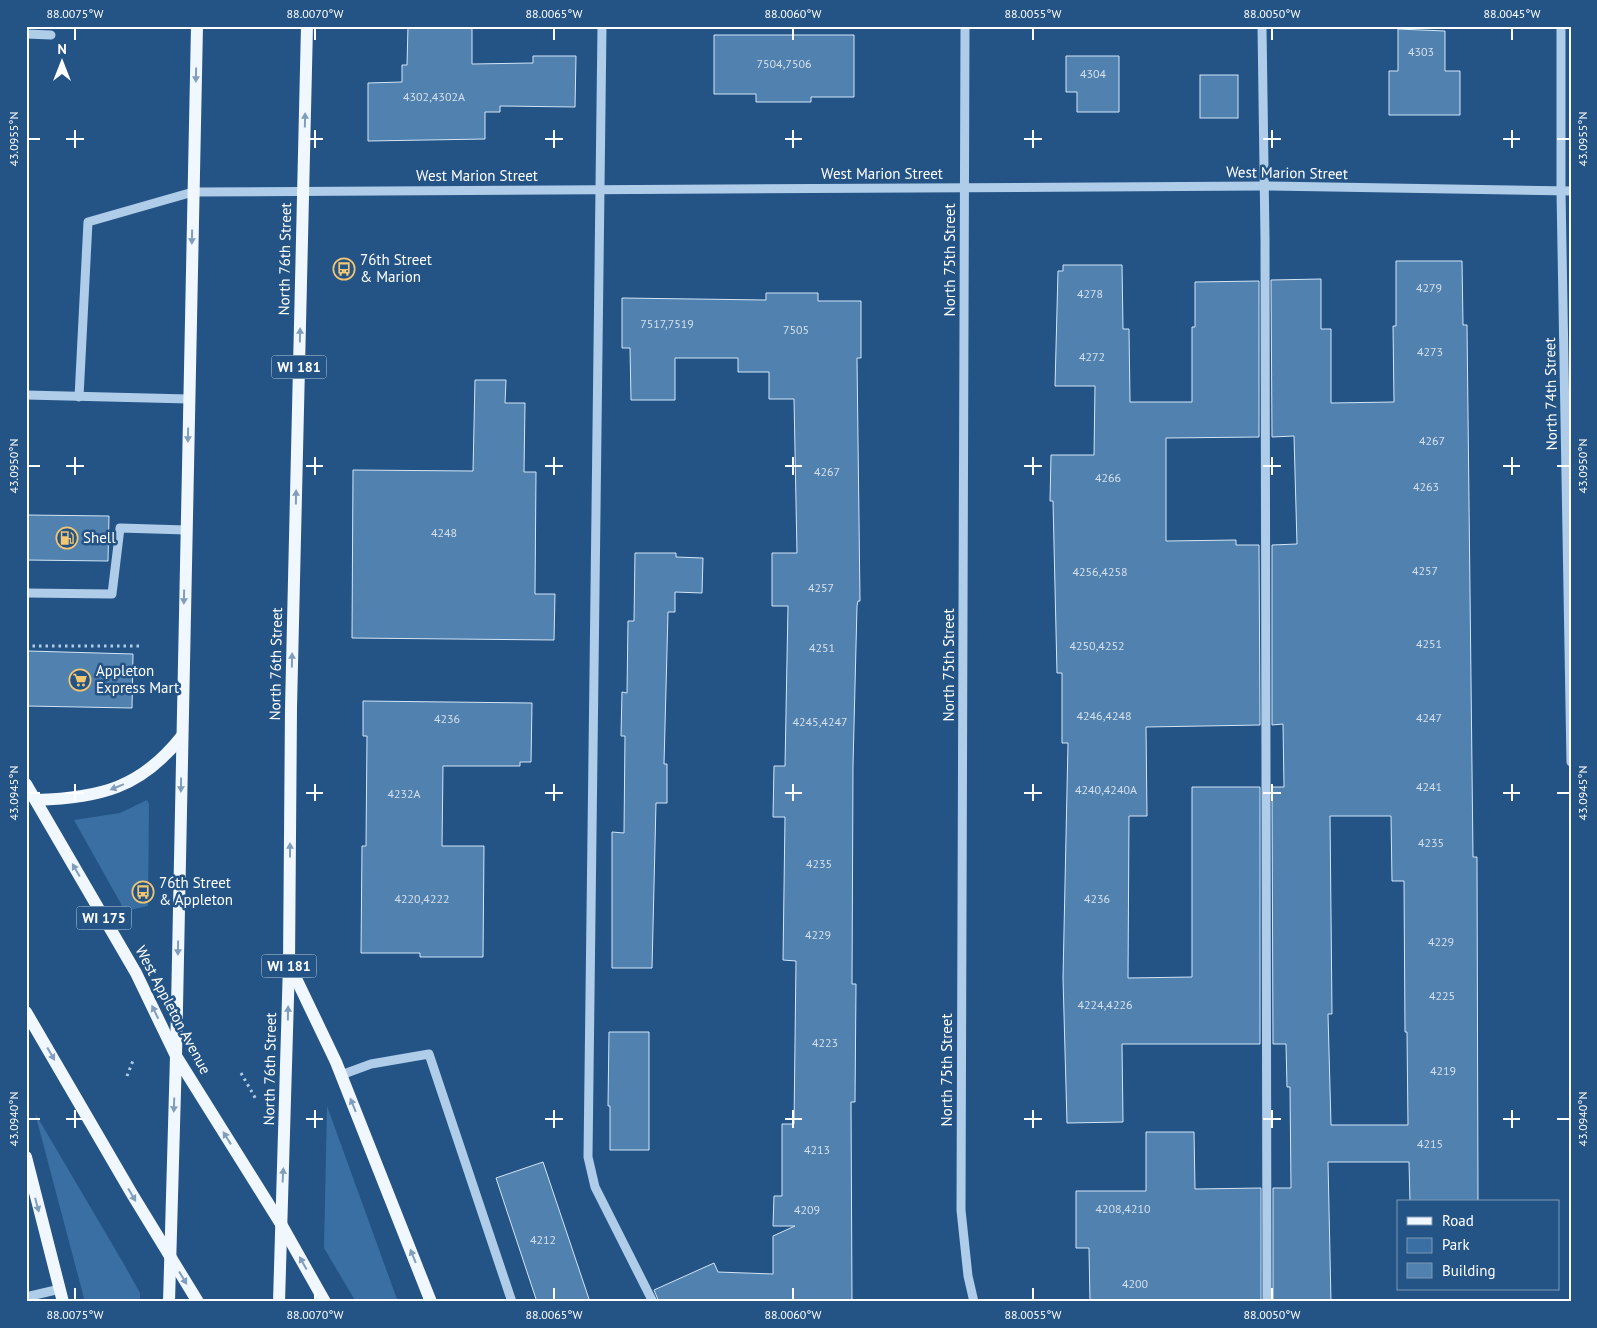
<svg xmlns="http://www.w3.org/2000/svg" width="1597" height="1328" font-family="'PT Sans',sans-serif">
  <rect width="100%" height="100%" fill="#245486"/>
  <g fill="#396fa2">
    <polygon points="147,800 149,804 148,906 125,911 74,820 120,813"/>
    <polygon points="327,1106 398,1302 356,1302 324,1248"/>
    <polygon points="35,1113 125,1266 140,1293 140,1302 85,1302"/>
  </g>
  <g fill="#5181af" stroke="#d2e5f7" fill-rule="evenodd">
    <polygon points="408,26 472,26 472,64 533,63 533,56 576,56 575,107 500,106 500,112 485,112 485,139 368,141 368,83 402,82 402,65 407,65"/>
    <polygon points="1398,29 1445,31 1445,71 1460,71 1460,115 1389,115 1389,71 1398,71"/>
    <polygon points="714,35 854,35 854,97 811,97 811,102 756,102 756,94 714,94"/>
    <polygon points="1066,56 1119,56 1119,112 1077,112 1077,92 1066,92"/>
    <rect x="1200" y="75" width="38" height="43"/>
    <path d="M1396,261H1462L1463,325H1467L1473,857H1477L1478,1202H1410L1409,1162H1328L1331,1302H1273V1188H1291L1290,1087H1287L1286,1044H1273L1272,787H1284L1283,724L1272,725V545L1297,544L1294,436L1272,437L1271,280L1321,279V329H1331V403L1394,402L1393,326H1396ZM1330,816H1391L1392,881H1404L1405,1032H1407L1408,1125H1331L1328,1014H1332Z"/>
    <polygon points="1063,265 1122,265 1123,329 1129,329 1130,402 1192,402 1192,327 1195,327 1195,282 1259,281 1259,437 1166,438 1166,541 1236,540 1236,545 1259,545 1260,725 1146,727 1147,816 1129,816 1128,978 1192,977 1192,787 1260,787 1260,1044 1122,1044 1123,1122 1067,1123 1063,978 1068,743 1062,743 1062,673 1057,673 1053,501 1050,501 1051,455 1094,455 1095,386 1055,386 1058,271 1063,271"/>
    <polygon points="766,293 818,293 818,301 861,301 861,358 857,358 860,601 858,601 857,606 853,766 852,984 856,984 855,1102 851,1102 852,1302 659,1302 654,1290 714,1263 718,1272 773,1274 773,1236 795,1226 773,1226 774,1196 782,1196 782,1124 794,1124 796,961 783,960 785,817 773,817 774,766 785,766 788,606 772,606 772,553 797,553 794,399 769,399 769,372 738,372 738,358 675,358 675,400 631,400 630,348 622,348 622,298 766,300"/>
    <polygon points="475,380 506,380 505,403 525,403 524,472 536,472 535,594 555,594 554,640 352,638 353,470 473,471"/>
    <polygon points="26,515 109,516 108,561 26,560"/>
    <polygon points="635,553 676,553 676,557 703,558 702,593 675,592 675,612 668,612 664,764 667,764 667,803 656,803 652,968 612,968 612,832 624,833 625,736 621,736 622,692 627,693 628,621 634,621"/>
    <polygon points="28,651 133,654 132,708 27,706"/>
    <polygon points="363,701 532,703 531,762 520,762 520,766 443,766 442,846 484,846 483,957 420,957 420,953 361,953 362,846 366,846 367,736 363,736"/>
    <polygon points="609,1032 649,1032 649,1150 610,1150 610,1106 608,1106"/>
    <polygon points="1146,1132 1194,1132 1195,1189 1261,1188 1261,1302 1090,1302 1089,1248 1076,1248 1076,1191 1146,1191"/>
    <polygon points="543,1162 590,1302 537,1302 496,1178"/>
  </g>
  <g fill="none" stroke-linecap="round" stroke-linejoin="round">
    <g stroke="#afcce8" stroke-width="3" stroke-dasharray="2.5 4" stroke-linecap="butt">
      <polyline points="26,646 142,646"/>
      <polyline points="241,1073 257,1101"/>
      <polyline points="127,1076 134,1058"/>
    </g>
    <g stroke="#afcce8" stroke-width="9">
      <polyline points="602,26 588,1157 595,1187 653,1302"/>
      <polyline points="965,26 961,1210 968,1276 974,1302"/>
      <polyline points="1262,26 1265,239 1267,1302"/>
      <polyline points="1561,26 1561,191 1571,762"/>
      <polyline points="26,34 51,35"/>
      <polyline points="26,395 189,399"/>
      <polyline points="79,397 88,222 193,192 1265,186 1571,191"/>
      <polyline points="26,593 112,594 120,528 186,530"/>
      <polyline points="341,1075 371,1064 429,1054 512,1302"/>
      <polyline points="26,1297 60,1289"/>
    </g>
    <g stroke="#f1f7fe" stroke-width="12">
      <polyline points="26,784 136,973 176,1056 281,1224 325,1302"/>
      <path d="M36,800C100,798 141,788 182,736"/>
      <polyline points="291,968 336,1062 431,1302"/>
      <polyline points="26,1012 132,1194 198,1302"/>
      <polyline points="26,1157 63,1302"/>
      <polyline points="169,1302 176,1056 197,26"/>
      <polyline points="279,1302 289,964 291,708 307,26"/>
    </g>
  </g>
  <defs><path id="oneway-solid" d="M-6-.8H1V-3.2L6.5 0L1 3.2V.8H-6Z" transform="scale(1.25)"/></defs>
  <g fill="#809dbc">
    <use href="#oneway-solid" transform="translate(196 75) rotate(91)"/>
    <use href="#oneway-solid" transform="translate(305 120) rotate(-89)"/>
    <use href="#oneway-solid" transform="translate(192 237) rotate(91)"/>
    <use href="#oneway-solid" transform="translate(300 335) rotate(-89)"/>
    <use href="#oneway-solid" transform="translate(188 435) rotate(91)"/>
    <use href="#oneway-solid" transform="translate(296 497) rotate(-89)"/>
    <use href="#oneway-solid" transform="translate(184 597) rotate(91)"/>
    <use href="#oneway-solid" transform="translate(292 660) rotate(-89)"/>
    <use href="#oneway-solid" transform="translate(181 785) rotate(91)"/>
    <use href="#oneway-solid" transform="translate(117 787) rotate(158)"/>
    <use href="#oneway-solid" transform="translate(290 850) rotate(-90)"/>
    <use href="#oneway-solid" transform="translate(76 870) rotate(-120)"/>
    <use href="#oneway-solid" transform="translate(178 948) rotate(91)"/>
    <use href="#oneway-solid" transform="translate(155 1012) rotate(-116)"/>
    <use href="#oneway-solid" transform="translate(288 1013) rotate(-89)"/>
    <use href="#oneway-solid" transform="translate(51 1054) rotate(60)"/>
    <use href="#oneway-solid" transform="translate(174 1105) rotate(92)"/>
    <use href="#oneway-solid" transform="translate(353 1105) rotate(-112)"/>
    <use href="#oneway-solid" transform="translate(227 1138) rotate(-122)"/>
    <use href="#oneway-solid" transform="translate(283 1175) rotate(-87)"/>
    <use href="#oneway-solid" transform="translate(132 1195) rotate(59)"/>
    <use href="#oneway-solid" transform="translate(37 1205) rotate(75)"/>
    <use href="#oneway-solid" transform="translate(413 1256) rotate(-112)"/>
    <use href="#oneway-solid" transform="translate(303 1263) rotate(-119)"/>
    <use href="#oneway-solid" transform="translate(183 1278) rotate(59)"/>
  </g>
  <path fill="none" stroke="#fff" stroke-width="2" d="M75,28V40M315,28V40M554,28V40M793,28V40M1033,28V40M1272,28V40M1512,28V40M75,130V148M315,130V148M554,130V148M793,130V148M1033,130V148M1272,130V148M1512,130V148M28,139H40M66,139H84M306,139H323M545,139H563M785,139H802M1024,139H1042M1263,139H1281M1503,139H1520M1557,139H1570M75,457V475M315,457V475M554,457V475M793,457V475M1033,457V475M1272,457V475M1512,457V475M28,466H40M66,466H84M306,466H323M545,466H563M785,466H802M1024,466H1042M1263,466H1281M1503,466H1520M1557,466H1570M75,784V801M315,784V801M554,784V801M793,784V801M1033,784V801M1272,784V801M1512,784V801M28,793H40M66,793H84M306,793H323M545,793H563M785,793H802M1024,793H1042M1263,793H1281M1503,793H1520M1557,793H1570M75,1110V1128M315,1110V1128M554,1110V1128M793,1110V1128M1033,1110V1128M1272,1110V1128M1512,1110V1128M28,1119H40M66,1119H84M306,1119H323M545,1119H563M785,1119H802M1024,1119H1042M1263,1119H1281M1503,1119H1520M1557,1119H1570M75,1288V1300M315,1288V1300M554,1288V1300M793,1288V1300M1033,1288V1300M1272,1288V1300"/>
  <defs>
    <g id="bus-ring" transform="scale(1.125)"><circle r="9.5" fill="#245486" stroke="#f3c672" stroke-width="1.5"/><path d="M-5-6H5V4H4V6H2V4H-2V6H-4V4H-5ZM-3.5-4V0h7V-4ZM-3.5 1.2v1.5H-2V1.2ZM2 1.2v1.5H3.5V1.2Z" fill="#f3c672"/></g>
    <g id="fuel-ring" transform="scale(1.125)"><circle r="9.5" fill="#245486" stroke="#f3c672" stroke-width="1.5"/><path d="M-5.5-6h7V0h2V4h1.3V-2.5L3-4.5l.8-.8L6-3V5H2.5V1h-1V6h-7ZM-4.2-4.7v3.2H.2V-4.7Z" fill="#f3c672"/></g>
    <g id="supermarket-ring" transform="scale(1.125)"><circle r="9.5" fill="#245486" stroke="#f3c672" stroke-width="1.5"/><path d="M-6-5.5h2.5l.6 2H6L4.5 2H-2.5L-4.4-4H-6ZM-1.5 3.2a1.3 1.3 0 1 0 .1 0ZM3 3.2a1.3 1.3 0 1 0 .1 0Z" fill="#f3c672"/></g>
  </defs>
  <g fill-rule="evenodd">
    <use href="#bus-ring" x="344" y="269"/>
    <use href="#fuel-ring" x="67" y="538"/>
    <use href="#supermarket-ring" x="80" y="680"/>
    <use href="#bus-ring" x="143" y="892"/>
  </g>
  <g text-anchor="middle" stroke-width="5" stroke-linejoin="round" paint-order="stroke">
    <g font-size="12" fill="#d4e0eb">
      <text x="1421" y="56">4303</text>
      <text x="784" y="68">7504,7506</text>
      <text x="1093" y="78">4304</text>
      <text x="434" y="101">4302,4302A</text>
      <text x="1429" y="292">4279</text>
      <text x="1090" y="298">4278</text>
      <text x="667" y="328">7517,7519</text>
      <text x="796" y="334">7505</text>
      <text x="1430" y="356">4273</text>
      <text x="1092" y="361">4272</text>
      <text x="1432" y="445">4267</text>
      <text x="827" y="476">4267</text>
      <text x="1108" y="482">4266</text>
      <text x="1426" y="491">4263</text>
      <text x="444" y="537">4248</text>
      <text x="1425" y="575">4257</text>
      <text x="1100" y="576">4256,4258</text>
      <text x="821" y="592">4257</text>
      <text x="1429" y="648">4251</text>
      <text x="1097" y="650">4250,4252</text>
      <text x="822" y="652">4251</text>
      <text x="1104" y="720">4246,4248</text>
      <text x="1429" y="722">4247</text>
      <text x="447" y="723">4236</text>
      <text x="820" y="726">4245,4247</text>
      <text x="1429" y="791">4241</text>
      <text x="1106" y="794">4240,4240A</text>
      <text x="404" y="798">4232A</text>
      <text x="1431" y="847">4235</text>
      <text x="819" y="868">4235</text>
      <text x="422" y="903">4220,4222</text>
      <text x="1097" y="903">4236</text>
      <text x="818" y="939">4229</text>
      <text x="1441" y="946">4229</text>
      <text x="1442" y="1000">4225</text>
      <text x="1105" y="1009">4224,4226</text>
      <text x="825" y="1047">4223</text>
      <text x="1443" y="1075">4219</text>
      <text x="1430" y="1148">4215</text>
      <text x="817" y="1154">4213</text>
      <text x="1123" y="1213">4208,4210</text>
      <text x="807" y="1214">4209</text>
      <text x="543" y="1244">4212</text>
      <text x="1135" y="1288">4200</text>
    </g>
    <g fill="#245486" stroke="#bdccdb" stroke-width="1">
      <rect x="271.5" y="355.5" width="55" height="23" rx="4"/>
      <rect x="76.5" y="906.5" width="55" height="23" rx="4"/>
      <rect x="261.5" y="954.5" width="55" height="23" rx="4"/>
    </g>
    <g font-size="14" font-weight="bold" fill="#fff">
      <text x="299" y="372">WI 181</text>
      <text x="104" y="923">WI 175</text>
      <text x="289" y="971">WI 181</text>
    </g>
    <g font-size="15" fill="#fff" stroke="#245486">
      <text transform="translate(1287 173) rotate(1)" y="5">West Marion Street</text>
      <text x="882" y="179">West Marion Street</text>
      <text x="477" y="181">West Marion Street</text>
      <text transform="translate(285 259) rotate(-89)" y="5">North 76th Street</text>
      <text transform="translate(950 260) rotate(-90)" y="5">North 75th Street</text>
      <text transform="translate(1551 394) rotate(-91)" y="5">North 74th Street</text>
      <text transform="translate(276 664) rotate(-89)" y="5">North 76th Street</text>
      <text transform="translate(949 665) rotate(-90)" y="5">North 75th Street</text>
      <text transform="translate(173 1010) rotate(62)" y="5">West Appleton Avenue</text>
      <text transform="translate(270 1069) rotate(-89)" y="5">North 76th Street</text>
      <text transform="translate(947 1070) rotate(-90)" y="5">North 75th Street</text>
    </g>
    <g font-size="15" fill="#fff" stroke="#245486" text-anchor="start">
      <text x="360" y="265">76th Street<tspan x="360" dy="17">&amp; Marion</tspan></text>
      <text x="83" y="543">Shell</text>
      <text x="96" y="676">Appleton<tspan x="96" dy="17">Express Mart</tspan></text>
      <text x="159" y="888">76th Street<tspan x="159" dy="17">&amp; Appleton</tspan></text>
    </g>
  </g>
  <rect width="1597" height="1328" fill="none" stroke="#245486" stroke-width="55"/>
  <rect x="1397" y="1200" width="162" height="90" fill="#245486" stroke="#7c98b6"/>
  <rect x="1407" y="1217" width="25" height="8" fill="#f1f7fe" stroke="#7c98b6"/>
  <text x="1442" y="1226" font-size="15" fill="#ffffff">Road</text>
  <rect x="1407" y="1238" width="25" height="15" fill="#396fa2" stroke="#7c98b6"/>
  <text x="1442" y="1250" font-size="15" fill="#ffffff">Park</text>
  <rect x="1407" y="1263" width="25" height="15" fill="#5181af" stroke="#7c98b6"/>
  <text x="1442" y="1276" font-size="15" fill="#ffffff">Building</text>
  <g transform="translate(62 62)" stroke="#245486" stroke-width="4" paint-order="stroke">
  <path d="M0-4L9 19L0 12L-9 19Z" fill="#ffffff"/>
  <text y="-8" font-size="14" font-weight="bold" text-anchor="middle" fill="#ffffff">N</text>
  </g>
  <rect x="28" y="28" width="1542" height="1272" fill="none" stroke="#fff" stroke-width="2"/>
  <g font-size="12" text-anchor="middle" fill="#fff">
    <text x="75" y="18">88.0075°W</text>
    <text x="315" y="18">88.0070°W</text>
    <text x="554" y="18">88.0065°W</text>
    <text x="793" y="18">88.0060°W</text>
    <text x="1033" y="18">88.0055°W</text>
    <text x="1272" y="18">88.0050°W</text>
    <text x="1512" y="18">88.0045°W</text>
    <text transform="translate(14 139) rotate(-90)" y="4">43.0955°N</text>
    <text transform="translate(1583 139) rotate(-90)" y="4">43.0955°N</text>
    <text transform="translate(14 466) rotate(-90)" y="4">43.0950°N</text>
    <text transform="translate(1583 466) rotate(-90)" y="4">43.0950°N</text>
    <text transform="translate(14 793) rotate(-90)" y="4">43.0945°N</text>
    <text transform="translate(1583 793) rotate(-90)" y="4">43.0945°N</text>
    <text transform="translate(14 1119) rotate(-90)" y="4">43.0940°N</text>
    <text transform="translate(1583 1119) rotate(-90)" y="4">43.0940°N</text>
    <text x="75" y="1319">88.0075°W</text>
    <text x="315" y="1319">88.0070°W</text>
    <text x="554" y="1319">88.0065°W</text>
    <text x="793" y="1319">88.0060°W</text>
    <text x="1033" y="1319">88.0055°W</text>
    <text x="1272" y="1319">88.0050°W</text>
  </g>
</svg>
